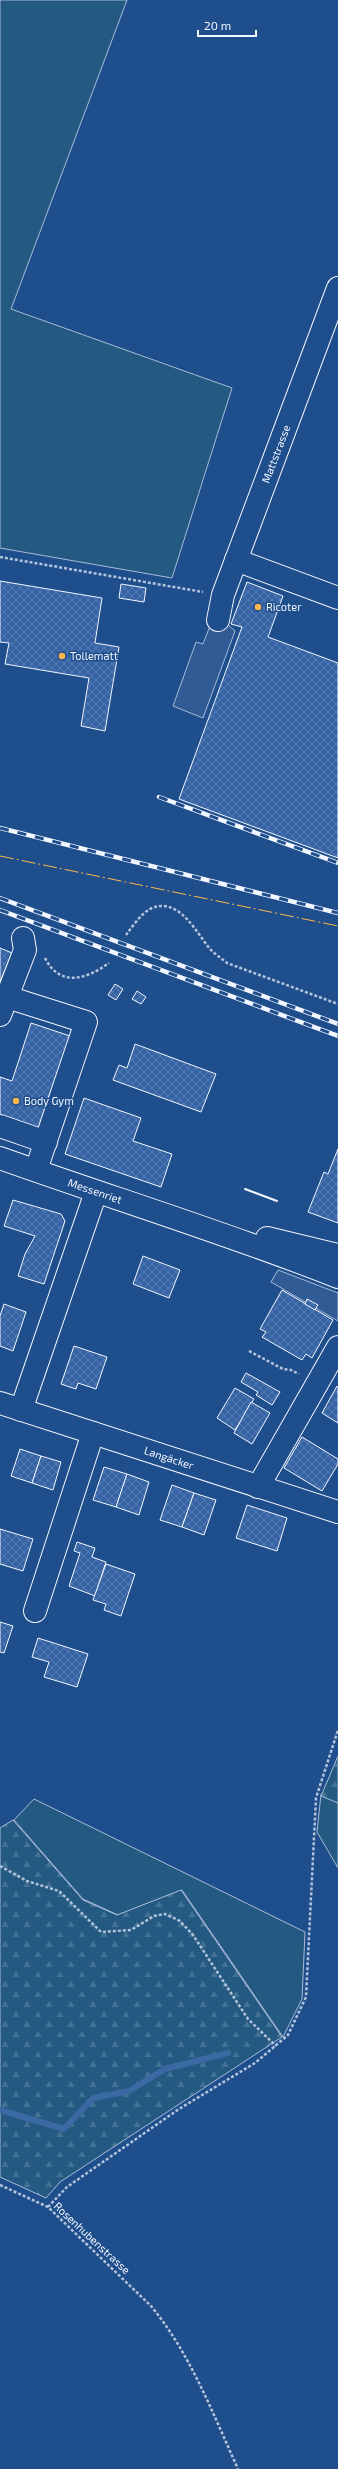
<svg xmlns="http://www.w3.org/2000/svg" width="338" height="2469" font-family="'Exo 2',sans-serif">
  <defs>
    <pattern id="forest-firs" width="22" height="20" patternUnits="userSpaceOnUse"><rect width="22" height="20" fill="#245a82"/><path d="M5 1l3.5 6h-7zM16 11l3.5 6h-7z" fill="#447295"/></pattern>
    <pattern id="building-cross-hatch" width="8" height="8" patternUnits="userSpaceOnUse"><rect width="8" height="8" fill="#3563a3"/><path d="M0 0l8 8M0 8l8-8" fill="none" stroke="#537ab1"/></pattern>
  </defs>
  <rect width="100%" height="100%" fill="#1f4e8c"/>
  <g fill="#245a82" stroke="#a8bbd7">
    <polygon points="0,0 127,0 11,309 232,388 172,578 0,548"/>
    <polygon points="321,1794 338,1802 338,1868 317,1832"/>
    <polygon points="34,1799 305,1932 302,1999 283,2037 182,1890 118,1915 83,1899 14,1820"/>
  </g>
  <g fill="url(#forest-firs)" stroke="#a8bbd7">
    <polygon points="338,1756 338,1803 321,1796"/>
    <polygon points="13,1820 83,1900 117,1915 181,1890 282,2037 60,2182 46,2198 0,2177 0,1828"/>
  </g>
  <g fill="#305b95" stroke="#a8bbd7">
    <polygon points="213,618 226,623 235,631 203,718 173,706 196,642 203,644"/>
    <polygon points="278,1270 338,1293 338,1321 271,1282"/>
  </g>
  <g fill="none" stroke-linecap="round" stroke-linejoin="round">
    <polyline stroke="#3b69a3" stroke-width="6" points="0,2110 64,2129 93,2098 129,2091 165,2069 228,2053"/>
  </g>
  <g fill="url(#building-cross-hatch)" stroke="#f2f6ff">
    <polygon points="0,581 102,598 95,643 119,647 105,731 81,726 89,678 5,664 9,643 0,642"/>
    <polygon points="247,582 283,596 268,637 338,663 338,858 179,799 242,627 231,624"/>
    <polygon points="121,584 146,588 144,602 119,598"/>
    <polygon points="0,948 12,953 0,982"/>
    <polygon points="115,984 123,989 116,1000 108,995"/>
    <polygon points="137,991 146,997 141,1004 132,999"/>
    <polygon points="31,1023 73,1037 54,1095 50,1093 37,1132 0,1120 0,1077 12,1081"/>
    <polygon points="135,1044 216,1074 201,1112 113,1080 119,1065 127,1068"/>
    <polygon points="84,1098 141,1118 133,1141 172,1154 161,1187 65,1154"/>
    <polygon points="338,1149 338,1223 308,1212 324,1172 328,1174"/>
    <polygon points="13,1200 61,1214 65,1221 44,1284 18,1276 25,1254 35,1236 4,1226"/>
    <polygon points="143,1256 180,1270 169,1298 133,1284"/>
    <polygon points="282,1290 333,1320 312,1358 306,1354 302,1360 262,1337 266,1332 260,1329"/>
    <polygon points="307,1299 318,1305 315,1310 305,1304"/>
    <polygon points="4,1304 26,1312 13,1351 0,1346 0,1316"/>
    <polygon points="74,1346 107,1357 96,1389 78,1383 76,1389 61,1384"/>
    <polygon points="246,1373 280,1392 272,1405 256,1395 258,1392 241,1382"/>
    <polygon points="337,1386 338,1387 338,1423 322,1413"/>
    <polygon points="235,1388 254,1399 235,1430 217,1418"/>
    <polygon points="251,1402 270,1413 252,1444 234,1433"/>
    <polygon points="302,1437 338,1459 338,1464 322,1491 284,1468"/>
    <polygon points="20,1449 41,1456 32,1483 11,1476"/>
    <polygon points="41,1456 61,1462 53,1490 32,1483"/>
    <polygon points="104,1467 127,1474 116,1507 93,1500"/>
    <polygon points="127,1474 149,1482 139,1515 116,1507"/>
    <polygon points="172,1485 194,1493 182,1527 160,1520"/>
    <polygon points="194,1493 216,1500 204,1535 182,1527"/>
    <polygon points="247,1505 287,1518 277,1551 236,1538"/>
    <polygon points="0,1529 33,1539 23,1571 0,1564"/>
    <polygon points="77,1542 95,1548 92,1557 106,1562 95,1596 69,1586 80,1553 74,1551"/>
    <polygon points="106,1564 135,1574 121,1616 104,1610 106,1604 93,1600"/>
    <polygon points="0,1622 13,1626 4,1653 0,1652"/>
    <polygon points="38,1638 88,1654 77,1687 44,1677 49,1662 32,1657"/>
  </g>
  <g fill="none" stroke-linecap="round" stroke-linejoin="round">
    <g stroke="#f2f6ff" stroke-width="24">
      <g id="minor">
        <polyline points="236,560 338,598"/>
        <polyline points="218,620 223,595 338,288"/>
        <polyline points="7,997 86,1022 36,1170"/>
        <polyline points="0,1015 25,950 23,938"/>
        <polyline points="0,1126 46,1142"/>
        <polyline points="0,1403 338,1512"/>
        <polyline points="21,1410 96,1192"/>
        <polyline points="258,1487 338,1347"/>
        <polyline points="35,1611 93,1433"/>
      </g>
    </g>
    <g stroke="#f2f6ff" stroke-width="24">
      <g id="major">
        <path d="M0,1158C112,1198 227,1233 338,1277"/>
        <polyline points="267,1238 338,1255"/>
      </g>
    </g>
    <g stroke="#b3c4dc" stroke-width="2.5" stroke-dasharray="3 2" stroke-linecap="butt">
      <polyline points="0,557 203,592"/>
      <path d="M126,935C133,926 141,913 152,908C179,897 196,932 210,949C215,954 221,958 227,963L338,1004"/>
      <path d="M45,958C60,988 87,979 109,963"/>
      <polyline points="249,1351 283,1369 291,1370 299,1374"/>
      <polyline points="0,1866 27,1881 59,1891 101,1932 131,1930 154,1916 165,1914 180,1921 193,1935 248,2019 276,2046"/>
      <path d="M0,2185L48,2207L151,2306C190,2353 213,2414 238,2469"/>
      <polyline points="48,2207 67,2187 179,2109 255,2063 288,2035 306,1997 316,1798 338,1730"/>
    </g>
    <use href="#minor" stroke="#1f4e8c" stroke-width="22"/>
    <use href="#major" stroke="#1f4e8c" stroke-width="22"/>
    <g stroke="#f2f6ff" stroke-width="4.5">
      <g id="rail">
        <polyline points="159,797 338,863"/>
        <polyline points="0,828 338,913"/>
        <polyline points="0,898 338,1024"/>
        <polyline points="0,910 338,1036"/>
      </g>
    </g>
    <use href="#rail" stroke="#1f4e8c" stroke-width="3" stroke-dasharray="9" stroke-linecap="butt"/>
    <polyline stroke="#f2f6ff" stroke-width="2" points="245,1189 277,1201"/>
    <polyline stroke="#ffb74d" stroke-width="1" stroke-dasharray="14 3 2 3" stroke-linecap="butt" points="0,856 338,926"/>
  </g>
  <g fill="#ffb74d" stroke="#1f4e8c" stroke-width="1.5">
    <circle cx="258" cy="607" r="4"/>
    <circle cx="62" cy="656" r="4"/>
    <circle cx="16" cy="1101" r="4"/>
  </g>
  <g text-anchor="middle" stroke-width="3" stroke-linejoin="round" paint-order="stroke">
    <g font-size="11" fill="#f2f6ff" stroke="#1f4e8c">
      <text transform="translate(276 454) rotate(-69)" y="4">Mattstrasse</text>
      <text transform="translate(95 1191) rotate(19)" y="4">Messenriet</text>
      <text transform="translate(169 1458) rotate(18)" y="4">Langäcker</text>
      <text transform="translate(92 2238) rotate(43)" y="4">Rosenhubenstrasse</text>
    </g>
    <g font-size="11" fill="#f2f6ff" stroke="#1f4e8c" text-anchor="start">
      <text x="266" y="611">Ricoter</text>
      <text x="70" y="660">Tollematt</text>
      <text x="24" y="1105">Body Gym</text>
    </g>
  </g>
  <path d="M198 30v6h58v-6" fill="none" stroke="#f2f6ff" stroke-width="2"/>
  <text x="204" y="30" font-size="12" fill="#f2f6ff" stroke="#1f4e8c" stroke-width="3" paint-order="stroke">20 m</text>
</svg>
